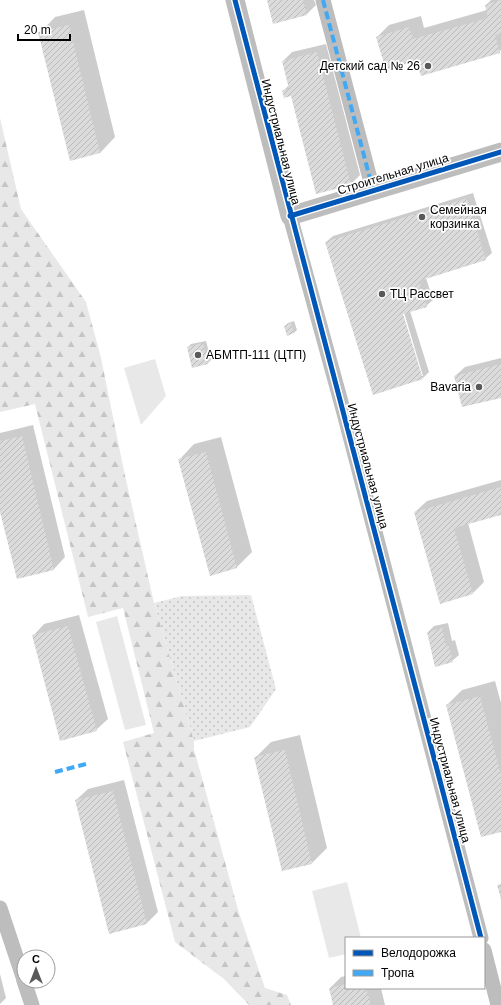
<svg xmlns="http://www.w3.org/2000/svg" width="501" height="1005" font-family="Arial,sans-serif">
  <defs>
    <pattern id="grass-dots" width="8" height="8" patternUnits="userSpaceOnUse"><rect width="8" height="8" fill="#e8e8e8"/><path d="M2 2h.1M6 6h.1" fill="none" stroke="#c5c5c5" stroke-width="1.8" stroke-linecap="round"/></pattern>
    <pattern id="forest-firs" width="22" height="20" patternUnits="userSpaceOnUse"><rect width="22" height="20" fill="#e8e8e8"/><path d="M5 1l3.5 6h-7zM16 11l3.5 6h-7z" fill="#c5c5c5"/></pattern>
    <pattern id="building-hatch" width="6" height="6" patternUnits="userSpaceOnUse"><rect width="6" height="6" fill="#dbdbdb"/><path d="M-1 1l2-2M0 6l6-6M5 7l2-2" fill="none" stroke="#bababa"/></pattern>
  </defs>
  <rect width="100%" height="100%" fill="#fff"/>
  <polygon fill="url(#grass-dots)" points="251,595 276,689 250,727 194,741 154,603 182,596"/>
  <polygon fill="url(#forest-firs)" points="0,118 21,209 86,302 101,358 124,471 154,603 194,741 194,749 239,913 265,988 287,995 291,1005 249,1005 224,979 175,942 123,742 154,733 123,608 88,617 35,404 0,412"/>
  <g fill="#e8e8e8">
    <polygon points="155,359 166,396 141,425 124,368"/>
    <polygon points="117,616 146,725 125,730 96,622"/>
    <polygon points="347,882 361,938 346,938 346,954 329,958 312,891"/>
  </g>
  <g fill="#0003" fill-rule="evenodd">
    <polygon points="268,0 314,0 316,5 307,14"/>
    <polygon points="491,0 501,0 501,50 499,52 417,60 377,37 389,25 421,16 424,28 487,10 486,5"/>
    <polygon points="84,10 115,137 100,153 40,33 55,17"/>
    <polygon points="326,44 360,175 351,184 291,95 283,91 289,85 283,61 292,52"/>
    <path d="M473,193L492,253L485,259L426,278L433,300L426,306L410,311L429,372L423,378L326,242L333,236ZM403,309L423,376H421L401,310Z"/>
    <polygon points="294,321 297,330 294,333 285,326 288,323"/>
    <polygon points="206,341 211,360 208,363 188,347 191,344"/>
    <polygon points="501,358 501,397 455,376 465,367"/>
    <polygon points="33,425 65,557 54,569 17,578 0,507 0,433"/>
    <polygon points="221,437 252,552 237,567 210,574 179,460 194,444"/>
    <polygon points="501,480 501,514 468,523 484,582 473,593 415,512 427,501"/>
    <polygon points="79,615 108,719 96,730 33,636 44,624"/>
    <polygon points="448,623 452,641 455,640 459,655 452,661 428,632 434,626"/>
    <polygon points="495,681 501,703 501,831 447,705 462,690"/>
    <polygon points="300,735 327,848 312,863 256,757 271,742"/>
    <polygon points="124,780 158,912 147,923 76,800 88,789"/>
    <polygon points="0,974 6,998 0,1004"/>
    <polygon points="346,976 346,988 381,988 385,1005 334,1005 330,988 341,977"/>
  </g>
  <g fill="url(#building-hatch)">
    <polygon points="267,0 303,0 307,15 273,24"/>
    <polygon points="501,0 501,34 495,35 500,53 421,76 416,61 386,70 376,37 409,27 413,39 488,18 485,5"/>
    <polygon points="69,25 100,153 70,161 38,32"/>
    <polygon points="317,52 351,185 316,194 291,96 284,98 282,90 289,89 282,61"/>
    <polygon points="467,198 486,260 419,281 427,307 403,314 423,379 373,395 325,242"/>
    <polygon points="291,323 294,333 287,336 284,326"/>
    <polygon points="203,343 208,364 192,368 187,347"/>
    <polygon points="501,364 501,398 462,407 454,376"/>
    <polygon points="22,436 54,570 17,579 0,512 0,441"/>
    <polygon points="206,452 237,568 210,576 178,459"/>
    <polygon points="501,487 501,515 454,528 473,594 440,604 414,512"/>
    <polygon points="68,626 97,731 60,741 32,635"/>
    <polygon points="442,628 446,646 449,646 453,662 435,667 427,632"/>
    <polygon points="480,696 501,775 501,832 481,837 446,705"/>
    <polygon points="285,750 312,864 282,871 254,757"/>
    <polygon points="113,791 147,924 109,934 75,800"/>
    <polygon points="501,884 501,899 497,885"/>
    <polygon points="346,984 346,988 366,988 371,1005 333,1005 329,988"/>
  </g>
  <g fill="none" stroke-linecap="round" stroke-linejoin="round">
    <g stroke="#bdbdbd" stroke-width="15">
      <polyline points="323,0 373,190"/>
      <polyline points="290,216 344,413 481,938"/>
      <polyline points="0,908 24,980"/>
      <polyline points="484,950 498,1005"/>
      <polyline points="24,981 32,1005"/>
    </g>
    <polyline stroke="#bdbdbd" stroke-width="19" points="235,0 290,216 501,152"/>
    <g stroke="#3fa9f5" stroke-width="4" stroke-dasharray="8 4" stroke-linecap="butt">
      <polyline points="323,0 373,190"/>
      <polyline points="55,772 86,764"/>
    </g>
    <g stroke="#fff" stroke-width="8">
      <g id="cycleway">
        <path d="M235,0C315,313 400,625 481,938"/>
        <polyline points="290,216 501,152"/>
      </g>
    </g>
    <use href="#cycleway" stroke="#0057b8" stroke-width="5"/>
  </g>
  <g fill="#595959" stroke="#fff" stroke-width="1.5">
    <circle cx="428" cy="66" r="4"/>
    <circle cx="422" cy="217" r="4"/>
    <circle cx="382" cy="294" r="4"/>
    <circle cx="198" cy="355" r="4"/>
    <circle cx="479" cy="387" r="4"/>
  </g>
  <g text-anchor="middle" stroke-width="3.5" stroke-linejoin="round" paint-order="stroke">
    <g font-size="12" fill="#000" stroke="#fff" text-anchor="start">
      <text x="420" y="70" text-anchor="end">Детский сад № 26</text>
      <text x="430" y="214">Семейная<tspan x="430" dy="14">корзинка</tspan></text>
      <text x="390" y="298">ТЦ Рассвет</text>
      <text x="206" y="359">АБМТП-111 (ЦТП)</text>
      <text x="471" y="391" text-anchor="end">Bavaria</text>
    </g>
    <g font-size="12" fill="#000" stroke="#fff">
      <text transform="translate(281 142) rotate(76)" y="4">Индустриальная улица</text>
      <text transform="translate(393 174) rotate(-17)" y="4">Строительная улица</text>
      <text transform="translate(368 466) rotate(75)" y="4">Индустриальная улица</text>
      <text transform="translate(450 780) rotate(75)" y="4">Индустриальная улица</text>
    </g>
  </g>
  <rect x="345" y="937" width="140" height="52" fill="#ffffff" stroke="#999999"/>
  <rect x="353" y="950" width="20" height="6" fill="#0057b8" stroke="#999999"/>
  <text x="381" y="957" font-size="12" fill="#000000">Велодорожка</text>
  <rect x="353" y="970" width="20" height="6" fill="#3fa9f5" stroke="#999999"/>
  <text x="381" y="977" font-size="12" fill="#000000">Тропа</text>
  <g transform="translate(36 969)"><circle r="19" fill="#ffffff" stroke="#999999"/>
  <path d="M0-3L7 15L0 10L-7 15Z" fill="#595959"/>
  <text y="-6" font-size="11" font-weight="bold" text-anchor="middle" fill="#000000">С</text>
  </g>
  <path d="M18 34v6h52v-6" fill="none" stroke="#000000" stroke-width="2"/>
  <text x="24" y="34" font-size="12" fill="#000000" stroke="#ffffff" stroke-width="3" paint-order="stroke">20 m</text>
</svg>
